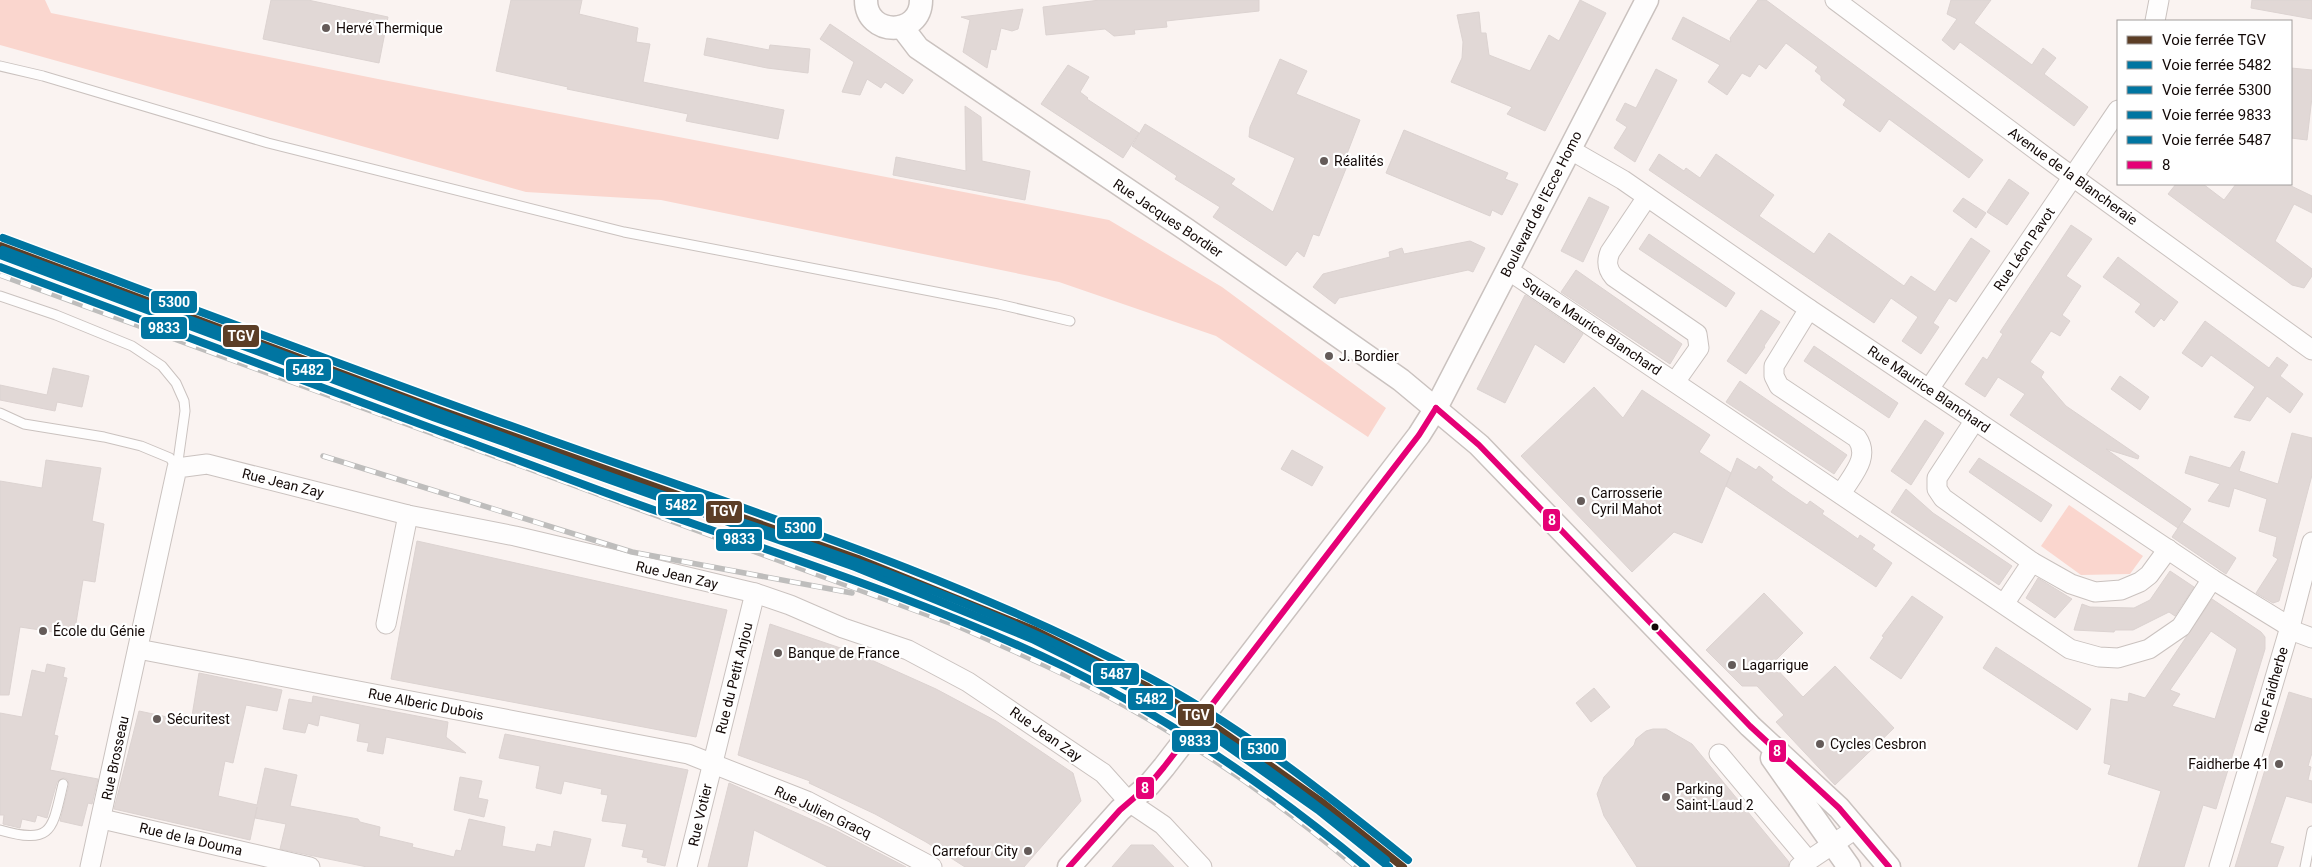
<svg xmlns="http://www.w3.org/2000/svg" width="2312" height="867" font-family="Roboto,sans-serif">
  <rect width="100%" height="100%" fill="#faf3f1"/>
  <g fill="#fad6ce">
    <polygon points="0,0 45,0 51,13 378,79 1109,220 1222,287 1386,408 1368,437 1216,336 1059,282 661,200 526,192 0,45"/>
    <polygon points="2069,505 2143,556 2130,574 2081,575 2041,546"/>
  </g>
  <g fill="#e1d8d6" stroke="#dcd3d1" fill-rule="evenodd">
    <polygon points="271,0 308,0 388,17 379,63 263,39"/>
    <polygon points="511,0 582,0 579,14 638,28 636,42 650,44 643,82 784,110 778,139 686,121 688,114 567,89 568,87 496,71"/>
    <polygon points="1100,0 1259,0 1259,11 1166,21 1167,27 1134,30 1135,34 1114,36 1105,29 1046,35 1043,7"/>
    <polygon points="1580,0 1606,13 1545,131 1507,114 1512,107 1451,82 1462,58 1463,42 1457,15 1479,12 1481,33 1486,33 1489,55 1530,71 1549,35 1559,41"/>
    <polygon points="1758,0 1766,0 1983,160 1969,178 1889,119 1880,132 1843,105 1846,100 1821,80 1821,76 1815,71 1818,67 1786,43 1766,69 1759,64 1750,77 1742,73 1727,95 1708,82 1720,65 1672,39 1683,17 1731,42 1730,38"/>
    <polygon points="1951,0 1991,0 1974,23 2032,65 2043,48 2056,58 2044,74 2088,107 2074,126 1960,42 1954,50 1942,40 1957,19 1947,14"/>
    <polygon points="2252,0 2312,0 2312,19 2251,8"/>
    <polygon points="1023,9 1018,29 1012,31 1001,28 996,50 991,49 987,68 963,52 970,20 961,17"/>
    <polygon points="830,24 913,80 903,94 885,82 881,88 867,79 860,95 842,92 854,62 820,39"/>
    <polygon points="707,38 769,50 770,45 810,49 808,73 767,68 704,55"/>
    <polygon points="1280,59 1307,71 1296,94 1360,120 1345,159 1349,161 1319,236 1313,234 1304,257 1297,251 1286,266 1213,217 1220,207 1175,179 1177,176 1132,146 1145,124 1235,179 1231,184 1273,212 1295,158 1249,137 1250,127"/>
    <polygon points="1068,65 1089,77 1080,92 1088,98 1087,99 1139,133 1123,158 1041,104"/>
    <polygon points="2291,68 2312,70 2312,97 2307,140 2291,138"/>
    <polygon points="1656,69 1677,80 1635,162 1614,148 1627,127 1616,120 1625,103 1636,108"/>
    <polygon points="965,106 981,117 982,161 1030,171 1025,200 893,175 896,157 966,171"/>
    <polygon points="1404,130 1508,173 1505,179 1518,184 1502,215 1492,210 1490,216 1386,173"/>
    <polygon points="1659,154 1684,171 1686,168 1700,178 1716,154 1774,195 1759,216 1814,254 1829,233 1904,286 1911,276 1935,292 1971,238 1990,251 1956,302 1949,298 1933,323 1939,327 1921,354 1902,341 1918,317 1891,298 1874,323 1649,170"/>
    <polygon points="2009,179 2029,193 2007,225 1987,212"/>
    <polygon points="2176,184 2203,184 2224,200 2236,184 2287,184 2312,196 2312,213 2294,204 2275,241 2312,269 2312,276 2304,288 2292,285 2168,194"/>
    <polygon points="1589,197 1609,207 1583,262 1561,251"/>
    <polygon points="1963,198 1986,213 1976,228 1953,211"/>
    <polygon points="2071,225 2092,239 2066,276 2081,286 2062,315 2070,321 2060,336 2051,331 2030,362 2044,372 2041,377 2066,406 2139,456 2138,459 2106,449 2191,509 2178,528 2010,415 2025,394 1998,377 1985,397 1965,384 1983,357 1987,360 2003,334 2000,332"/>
    <polygon points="1649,234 1735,293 1726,307 1639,249"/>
    <polygon points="1470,241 1485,248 1473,272 1468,270 1339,298 1335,304 1313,287 1323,274 1390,257 1389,252 1402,248 1404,254"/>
    <polygon points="2118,257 2178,302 2164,321 2161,318 2154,327 2135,312 2141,304 2103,277"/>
    <polygon points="1576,270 1682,344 1670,364 1561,292"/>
    <polygon points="1525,295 1583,334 1564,363 1535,344 1505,403 1477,389"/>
    <polygon points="1761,310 1780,322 1764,346 1765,347 1746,374 1727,361"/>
    <polygon points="2205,321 2269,368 2277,357 2288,365 2280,376 2303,394 2290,413 2267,396 2250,421 2234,417 2255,387 2211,355 2202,367 2182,353"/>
    <polygon points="1814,346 1898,403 1889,418 1804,361"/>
    <polygon points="53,368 89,376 82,407 57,402 55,411 0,400 0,385 47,395"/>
    <polygon points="2120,376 2149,397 2140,410 2111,389"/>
    <polygon points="1740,381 1847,455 1834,474 1726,402"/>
    <polygon points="1594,387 1623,418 1642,390 1710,435 1699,452 1731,473 1702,543 1674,532 1632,572 1521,456"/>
    <polygon points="1925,420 1944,433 1911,485 1891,471"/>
    <polygon points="2292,433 2312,438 2312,475 2279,601 2273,603 2256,593 2278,559 2273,556 2277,537 2259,531 2267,499 2234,488 2229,507 2208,501 2220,484 2185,473 2190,456 2230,468 2242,451 2245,452 2239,471 2278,484"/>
    <polygon points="1292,450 1323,467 1312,486 1281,469"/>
    <polygon points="1737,458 1756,470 1759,466 1773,477 1771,480 1792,495 1807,505 1810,501 1824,511 1822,514 1844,529 1858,539 1860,535 1875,545 1872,549 1892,563 1876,587 1726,486"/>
    <polygon points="1979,458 2052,505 2041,522 1969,472"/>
    <polygon points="46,460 101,468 92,521 104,524 95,582 83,580 74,635 20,627 9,695 0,695 0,481 42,488"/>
    <polygon points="1906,489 1933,513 2012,566 1999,585 1891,512"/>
    <polygon points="2182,522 2236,558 2226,574 2172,537"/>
    <polygon points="417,541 727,610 696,737 391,679"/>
    <polygon points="2170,571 2194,587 2175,616 2169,612 2133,630 2115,630 2114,632 2074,630 2082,604 2090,607 2134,608 2150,600"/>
    <polygon points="2038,578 2072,599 2055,618 2026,598"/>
    <polygon points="1764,593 1803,633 1772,664 1803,697 1835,666 1894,728 1835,785 1776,722 1784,715 1757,686 1742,686 1706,650"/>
    <polygon points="1912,596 1943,617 1901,679 1870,658 1884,637 1882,636"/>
    <path d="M2212,599L2261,632L2265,637V649L2216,809L2203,805L2184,867H2138L2161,791L2108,774L2111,765L2104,763L2111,699L2128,702L2129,693L2145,698ZM2211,631L2237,649L2215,719L2172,706L2180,694L2170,690Z"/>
    <polygon points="770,624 858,654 936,689 996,721 1073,773 1081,801 1024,867 965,867 926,842 875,814 809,783 810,781 738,755"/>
    <polygon points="1996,647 2091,709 2077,730 1983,668"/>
    <polygon points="47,664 65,668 63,677 67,678 54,735 58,736 50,770 98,779 92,804 88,803 82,826 60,821 69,785 68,780 64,778 57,782 47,818 37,815 35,822 22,819 20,828 3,824 4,815 0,815 0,713 22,717 32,670 45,673"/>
    <polygon points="199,673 282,690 277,711 246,705 233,763 225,761 218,796 257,805 265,768 297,775 290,806 358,819 360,822 380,827 379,836 413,844 412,847 454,857 456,850 461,851 469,819 505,827 502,846 535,852 537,844 551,847 554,831 591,839 584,867 367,867 280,849 286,824 255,818 257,807 250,840 114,809 139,711 191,722"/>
    <polygon points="1594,688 1610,707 1591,722 1576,703"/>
    <polygon points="2289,692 2312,699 2312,753 2308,766 2311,767 2308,780 2312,781 2312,803 2286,796 2270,843 2284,847 2277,867 2235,867"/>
    <polygon points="313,696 448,722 446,737 466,753 386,737 383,754 367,751 369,743 357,741 360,724 320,715 318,726 308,723 305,733 283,729 289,699 312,703"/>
    <polygon points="1653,729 1666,729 1692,744 1789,862 1788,867 1637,867 1604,816 1597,794 1604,777 1634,745 1636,739 1646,731"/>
    <polygon points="505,734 688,770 665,866 647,862 648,858 642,857 644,850 622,846 627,824 602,821 608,795 601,794 602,789 564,781 561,794 536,788 540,766 499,758"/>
    <polygon points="460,777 482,781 478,798 488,800 484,817 454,810"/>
    <polygon points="729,783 835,830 906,867 828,867 754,830 747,867 708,867"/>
    <polygon points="1131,845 1153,845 1174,867 1112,867"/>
  </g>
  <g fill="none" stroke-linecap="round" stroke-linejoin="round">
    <g stroke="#cac2bf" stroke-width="11">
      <g id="service">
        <polyline points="0,66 43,76 268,143 624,232 998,304 1070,321"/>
        <polyline points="0,296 56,315 132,346 162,366 176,383 184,401 185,411 177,468"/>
        <polyline points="0,413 24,424 104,437 141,446 170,458 177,468"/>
        <path d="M0,830C53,845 52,830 63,784"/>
        <polyline points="2305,867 2312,831"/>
      </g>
    </g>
    <g stroke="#cac2bf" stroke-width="21">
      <g id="minor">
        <polyline points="1835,0 2055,164 2312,350"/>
        <polyline points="2155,21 2159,0"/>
        <polyline points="1569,149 1623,180 1809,309 2212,579 2290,627 2296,632 2312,638"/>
        <path d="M1647,197L1610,252C1606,262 1607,269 1614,277L1697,334L1699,348L1675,382"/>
        <polyline points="1508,270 2070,649 2099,657 2118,658 2149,649 2181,627 2212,579"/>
        <path d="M1809,309L1774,366V376L1779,386L1857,438C1871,458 1851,476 1841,494"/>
        <polyline points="1929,389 2118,110"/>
        <polyline points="1975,420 1937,478 1937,489 1943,498 2032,562 2071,584 2095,592 2121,590 2140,582 2149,575 2168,549"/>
        <polyline points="2004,604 2032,562"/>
        <polyline points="386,624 408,515"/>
        <polyline points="138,649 688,754 807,801 932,867"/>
        <polyline points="1719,754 1808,860"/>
        <polyline points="102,819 310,867"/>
        <polyline points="90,867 177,468 207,464 408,515 515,536 755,593 790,605 843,628 908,650 968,682 1103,773 1129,802 1163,825 1202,867"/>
        <polyline points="687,867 755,593"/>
        <polyline points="1799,867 1857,828"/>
        <polyline points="2219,867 2290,627 2312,542"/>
      </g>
    </g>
    <g stroke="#cac2bf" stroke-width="25">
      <g id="tertiary">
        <path d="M866,0C866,37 921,37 921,0"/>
        <polyline points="902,27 918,48 1187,230 1401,380 1479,445 1750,726 1839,808 1889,867"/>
        <polyline points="1772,758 1849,867"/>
        <polyline points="1069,867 1120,810 1149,785 1164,767 1419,435 1436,408 1647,0"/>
      </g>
    </g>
    <use href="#service" stroke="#fefdfd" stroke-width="9"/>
    <use href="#minor" stroke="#fefdfd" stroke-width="19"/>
    <use href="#tertiary" stroke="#fefdfd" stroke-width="22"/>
    <g stroke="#bebdbc" stroke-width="5.5">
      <g id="rail">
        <path d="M0,275L955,625C1014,651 1073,677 1129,708C1210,754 1285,807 1356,867"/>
        <polyline points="323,456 632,552 852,593"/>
      </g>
    </g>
    <use href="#rail" stroke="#fff" stroke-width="4" stroke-dasharray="11" stroke-linecap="butt"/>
    <g stroke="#fff" stroke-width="10">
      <g id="bus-1">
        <polyline points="1436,408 1479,445 1750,726 1839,808 1889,867"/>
        <polyline points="1069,867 1120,810 1149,785 1164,767 1419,435 1436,408"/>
      </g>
    </g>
    <use href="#bus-1" stroke="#e50076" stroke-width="6"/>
    <g stroke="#fff" stroke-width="11">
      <polyline id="rail-1" points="0,246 436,409 858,559 1036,631 1146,686 1214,726 1323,803 1403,867"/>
    </g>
    <g stroke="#fff" stroke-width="11">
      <polyline id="rail-2" points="0,255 433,417 855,567 1032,639 1142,694 1209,733 1318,810 1389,867"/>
    </g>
    <g stroke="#fff" stroke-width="11">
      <path id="rail-3" d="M3,238C183,305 362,373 542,437C746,510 956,575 1148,677C1242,727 1326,794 1408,860"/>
    </g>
    <g stroke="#fff" stroke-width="11">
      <path id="rail-4" d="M0,267C201,341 400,418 601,491C756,548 916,595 1065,667C1174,721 1273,790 1366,867"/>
    </g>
    <g stroke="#fff" stroke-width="11">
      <path id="rail-5" d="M3,250C204,324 403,400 604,474C762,531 924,578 1075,653C1187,708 1289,781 1386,860"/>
    </g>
    <use href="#rail-1" stroke="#5c3e26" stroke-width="8"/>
    <use href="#rail-2" stroke="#0075a1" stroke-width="8"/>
    <use href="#rail-3" stroke="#0075a1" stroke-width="8"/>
    <use href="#rail-4" stroke="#0075a1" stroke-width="8"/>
    <use href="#rail-5" stroke="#0075a1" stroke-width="8"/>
  </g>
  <g fill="#645b59" stroke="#fff" stroke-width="2">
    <circle cx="326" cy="28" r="5"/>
    <circle cx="1324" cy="161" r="5"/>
    <circle cx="1329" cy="356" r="5"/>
    <circle cx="1581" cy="501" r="5"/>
    <circle cx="43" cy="631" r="5"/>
    <circle cx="778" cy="653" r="5"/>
    <circle cx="1732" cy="665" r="5"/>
    <circle cx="157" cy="719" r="5"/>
    <circle cx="1820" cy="744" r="5"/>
    <circle cx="2279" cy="764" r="5"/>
    <circle cx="1666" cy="797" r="5"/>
    <circle cx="1028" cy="851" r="5"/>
  </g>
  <circle fill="#130907" stroke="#fff" stroke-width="2" cx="1655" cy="627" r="4.5"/>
  <g text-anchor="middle" stroke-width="4.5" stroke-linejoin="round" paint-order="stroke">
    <g font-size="14" fill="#130907" stroke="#fff" text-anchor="start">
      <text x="336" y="33">Hervé Thermique</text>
      <text x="1334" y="166">Réalités</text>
      <text x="1339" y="361">J. Bordier</text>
      <text x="1591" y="498">Carrosserie<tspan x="1591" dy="16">Cyril Mahot</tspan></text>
      <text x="53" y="636">École du Génie</text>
      <text x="788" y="658">Banque de France</text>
      <text x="1742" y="670">Lagarrigue</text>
      <text x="167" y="724">Sécuritest</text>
      <text x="1830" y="749">Cycles Cesbron</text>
      <text x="2269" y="769" text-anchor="end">Faidherbe 41</text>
      <text x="1676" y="794">Parking<tspan x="1676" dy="16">Saint-Laud 2</tspan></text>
      <text x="1018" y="856" text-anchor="end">Carrefour City</text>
    </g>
    <g font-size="14" fill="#130907" stroke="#fff">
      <text transform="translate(2073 176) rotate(36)" y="5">Avenue de la Blancheraie</text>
      <text transform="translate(1541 204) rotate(-63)" y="5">Boulevard de l'Ecce Homo</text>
      <text transform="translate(1168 218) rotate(34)" y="5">Rue Jacques Bordier</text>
      <text transform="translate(2024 249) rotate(-56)" y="5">Rue Léon Pavot</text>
      <text transform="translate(1592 326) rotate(34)" y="5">Square Maurice Blanchard</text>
      <text transform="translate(1929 389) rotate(34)" y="5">Rue Maurice Blanchard</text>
      <text transform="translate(283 483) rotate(14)" y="5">Rue Jean Zay</text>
      <text transform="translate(677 575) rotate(13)" y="5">Rue Jean Zay</text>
      <text transform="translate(734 678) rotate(-76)" y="5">Rue du Petit Anjou</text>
      <text transform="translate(2271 690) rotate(-74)" y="5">Rue Faidherbe</text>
      <text transform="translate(426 704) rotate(11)" y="5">Rue Alberic Dubois</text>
      <text transform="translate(1046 734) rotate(35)" y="5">Rue Jean Zay</text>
      <text transform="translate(115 758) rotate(-78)" y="5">Rue Brosseau</text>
      <text transform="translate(823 812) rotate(25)" y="5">Rue Julien Gracq</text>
      <text transform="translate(700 815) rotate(-77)" y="5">Rue Votier</text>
      <text transform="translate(191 839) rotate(13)" y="5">Rue de la Douma</text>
    </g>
  </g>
  <g stroke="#fff" stroke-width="2">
    <rect x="150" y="290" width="48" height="24" rx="5" fill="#0075a1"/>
    <rect x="140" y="316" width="48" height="24" rx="5" fill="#0075a1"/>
    <rect x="222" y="324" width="38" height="24" rx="5" fill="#5c3e26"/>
    <rect x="285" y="358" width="47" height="24" rx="5" fill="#0075a1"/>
    <rect x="657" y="493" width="48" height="24" rx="5" fill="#0075a1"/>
    <rect x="705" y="500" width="38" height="24" rx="5" fill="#5c3e26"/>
    <rect x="1542" y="508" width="19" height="24" rx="5" fill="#e50076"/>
    <rect x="776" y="516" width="47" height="24" rx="5" fill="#0075a1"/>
    <rect x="715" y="528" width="48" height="24" rx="5" fill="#0075a1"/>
    <rect x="1092" y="662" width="48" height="24" rx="5" fill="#0075a1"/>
    <rect x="1127" y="687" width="47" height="24" rx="5" fill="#0075a1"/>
    <rect x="1177" y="703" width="38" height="24" rx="5" fill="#5c3e26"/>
    <rect x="1171" y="729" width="48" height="24" rx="5" fill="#0075a1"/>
    <rect x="1240" y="737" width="47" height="24" rx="5" fill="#0075a1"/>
    <rect x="1768" y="739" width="19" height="24" rx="5" fill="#e50076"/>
    <rect x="1135" y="776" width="20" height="24" rx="5" fill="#e50076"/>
  </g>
  <g font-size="14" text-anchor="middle" font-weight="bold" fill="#fff">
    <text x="174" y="307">5300</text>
    <text x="164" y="333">9833</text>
    <text x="241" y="341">TGV</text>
    <text x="308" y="375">5482</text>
    <text x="681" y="510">5482</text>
    <text x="724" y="516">TGV</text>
    <text x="1552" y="525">8</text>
    <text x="800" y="533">5300</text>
    <text x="739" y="544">9833</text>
    <text x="1116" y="679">5487</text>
    <text x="1151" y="704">5482</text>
    <text x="1196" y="720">TGV</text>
    <text x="1195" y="746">9833</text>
    <text x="1263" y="754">5300</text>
    <text x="1777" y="756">8</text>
    <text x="1145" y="793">8</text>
  </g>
  <rect x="2117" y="20" width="175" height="165" fill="#ffffff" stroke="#a19d9c"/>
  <rect x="2127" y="36" width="25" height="8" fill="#5c3e26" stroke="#a19d9c"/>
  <text x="2162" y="45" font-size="15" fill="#130907">Voie ferrée TGV</text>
  <rect x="2127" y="61" width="25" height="8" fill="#0075a1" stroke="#a19d9c"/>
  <text x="2162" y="70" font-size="15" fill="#130907">Voie ferrée 5482</text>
  <rect x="2127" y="86" width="25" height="8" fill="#0075a1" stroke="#a19d9c"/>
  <text x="2162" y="95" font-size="15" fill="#130907">Voie ferrée 5300</text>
  <rect x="2127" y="111" width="25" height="8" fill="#0075a1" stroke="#a19d9c"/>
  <text x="2162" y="120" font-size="15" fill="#130907">Voie ferrée 9833</text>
  <rect x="2127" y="136" width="25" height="8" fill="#0075a1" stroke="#a19d9c"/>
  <text x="2162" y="145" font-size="15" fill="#130907">Voie ferrée 5487</text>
  <rect x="2127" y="161" width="25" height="8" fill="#e50076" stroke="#a19d9c"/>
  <text x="2162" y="170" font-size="15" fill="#130907">8</text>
</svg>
